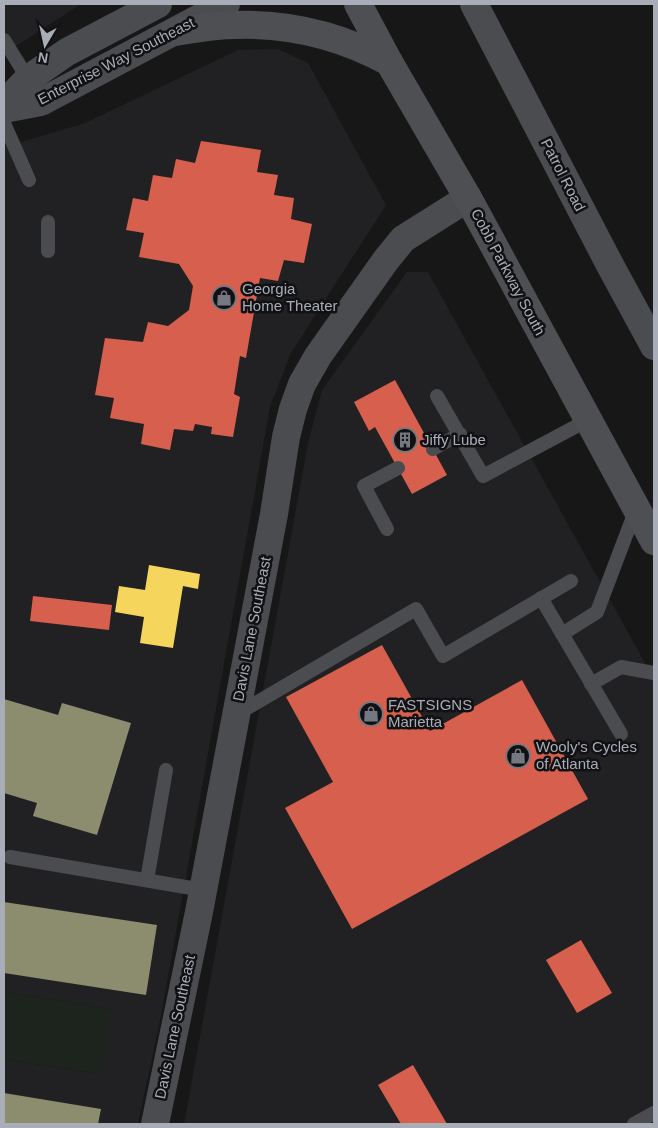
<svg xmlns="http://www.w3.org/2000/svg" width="658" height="1128" font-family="Arial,sans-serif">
  <rect width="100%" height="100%" fill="#171717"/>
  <g fill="#212123">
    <polygon points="4,4 81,4 4,54"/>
    <polygon points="278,49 308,63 386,205 291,353 270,407 161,1016 138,1124 4,1124 4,1059 98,1074 111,1009 4,992 4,147 85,123 238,50"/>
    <polygon points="407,272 428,272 654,679 654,1124 184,1124 308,443 322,390"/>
  </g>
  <polygon fill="#1d241e" points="4,992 111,1009 99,1074 4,1059"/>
  <polygon fill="#f6d55c" points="149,565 200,574 198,589 183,586 173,648 140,643 144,617 115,612 119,586 145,590"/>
  <g fill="#d6604d">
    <polygon points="201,141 261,150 257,172 278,175 274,195 294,198 291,219 312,224 304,263 284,260 278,281 260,278 246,358 240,356 234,394 240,397 233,437 211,434 212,427 195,424 193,431 174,429 170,450 141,444 144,424 110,418 114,398 95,395 105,338 143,342 148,322 168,326 189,310 193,286 179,264 139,257 144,233 126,230 133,198 148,201 153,175 172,178 176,159 195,163"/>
    <polygon points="395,380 447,475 412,494 375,427 369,431 354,402"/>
    <polygon points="33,596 112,605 109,630 30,621"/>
    <polygon points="382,645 430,731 522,680 588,799 352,929 285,808 333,782 286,697"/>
    <polygon points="581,940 612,993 577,1013 546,960"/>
    <polygon points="413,1065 447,1124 401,1124 378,1085"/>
  </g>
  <g fill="#8c8c6e">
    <polygon points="4,699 58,715 62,703 131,723 97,835 33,816 37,803 4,793"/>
    <polygon points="4,902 157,925 146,995 4,973"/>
    <polygon points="4,1093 101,1109 98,1124 4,1124"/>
  </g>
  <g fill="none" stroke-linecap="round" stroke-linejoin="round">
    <g stroke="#4b4c50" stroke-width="14">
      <polyline points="4,40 28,79"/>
      <polyline points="4,123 29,180"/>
      <polyline points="48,251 48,222"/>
      <polyline points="437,396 483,476 588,420"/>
      <polyline points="433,449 460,434"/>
      <polyline points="387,529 364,486 398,468"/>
      <polyline points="541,598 621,734"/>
      <polyline points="562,634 597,612 636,509"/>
      <polyline points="591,684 621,667 654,673"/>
      <polyline points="237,714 416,609 443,656 571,581"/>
      <polyline points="10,857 203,890"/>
      <polyline points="147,880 166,770"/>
      <polyline points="634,1124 654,1113"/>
    </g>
    <g stroke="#4b4c50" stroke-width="28">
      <polyline points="474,4 610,265 654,346"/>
      <polyline points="4,104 28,79 67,52 158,4"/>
      <polyline points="4,109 41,102 226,4"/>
      <polyline points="155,1124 199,912 274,514 286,437 293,409 302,384 318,356 386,260 403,239 468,198"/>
    </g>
    <g stroke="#4d4f52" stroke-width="28">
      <polyline points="358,4 389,62 468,198 654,541"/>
      <path d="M174,32C194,29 215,25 235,25C290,23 341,36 389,62"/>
    </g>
  </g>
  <defs>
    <g id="shop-ring" transform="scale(1.25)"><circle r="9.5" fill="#111113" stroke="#757880" stroke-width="1.5"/><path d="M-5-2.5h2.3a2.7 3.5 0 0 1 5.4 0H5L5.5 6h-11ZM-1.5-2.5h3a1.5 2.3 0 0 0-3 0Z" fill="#757880"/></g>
    <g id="building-ring" transform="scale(1.25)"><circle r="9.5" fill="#111113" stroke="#757880" stroke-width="1.5"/><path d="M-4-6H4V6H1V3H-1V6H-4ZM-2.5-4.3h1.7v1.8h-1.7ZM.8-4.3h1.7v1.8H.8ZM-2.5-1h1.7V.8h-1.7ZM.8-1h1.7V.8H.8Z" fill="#757880"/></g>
  </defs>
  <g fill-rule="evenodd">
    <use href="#shop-ring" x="224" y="298"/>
    <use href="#building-ring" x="405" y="440"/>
    <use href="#shop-ring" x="371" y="714"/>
    <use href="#shop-ring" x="518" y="756"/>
  </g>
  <g text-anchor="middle" stroke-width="5" stroke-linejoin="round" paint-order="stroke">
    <g font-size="15" fill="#a8adb8" stroke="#111113">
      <text transform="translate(116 61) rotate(-27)" y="5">Enterprise Way Southeast</text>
      <text transform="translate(563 175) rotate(63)" y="5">Patrol Road</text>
      <text transform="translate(508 272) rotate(62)" y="5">Cobb Parkway South</text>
      <text transform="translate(252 629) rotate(-79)" y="5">Davis Lane Southeast</text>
      <text transform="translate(175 1027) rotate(-78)" y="5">Davis Lane Southeast</text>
    </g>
    <g font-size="15" fill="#a8adb8" stroke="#111113" text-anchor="start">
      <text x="242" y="294">Georgia<tspan x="242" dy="17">Home Theater</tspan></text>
      <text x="422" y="445">Jiffy Lube</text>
      <text x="388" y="710">FASTSIGNS<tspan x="388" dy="17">Marietta</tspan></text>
      <text x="536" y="752">Wooly's Cycles<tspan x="536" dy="17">of Atlanta</tspan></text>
    </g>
  </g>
  <rect width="658" height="1128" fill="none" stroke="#a8adb8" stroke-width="10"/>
  <g transform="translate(45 45) rotate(189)" stroke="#111113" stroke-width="4" paint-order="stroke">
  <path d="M0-4L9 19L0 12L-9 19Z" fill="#a8adb8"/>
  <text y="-8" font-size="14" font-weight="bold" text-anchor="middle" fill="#a8adb8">N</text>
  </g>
</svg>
